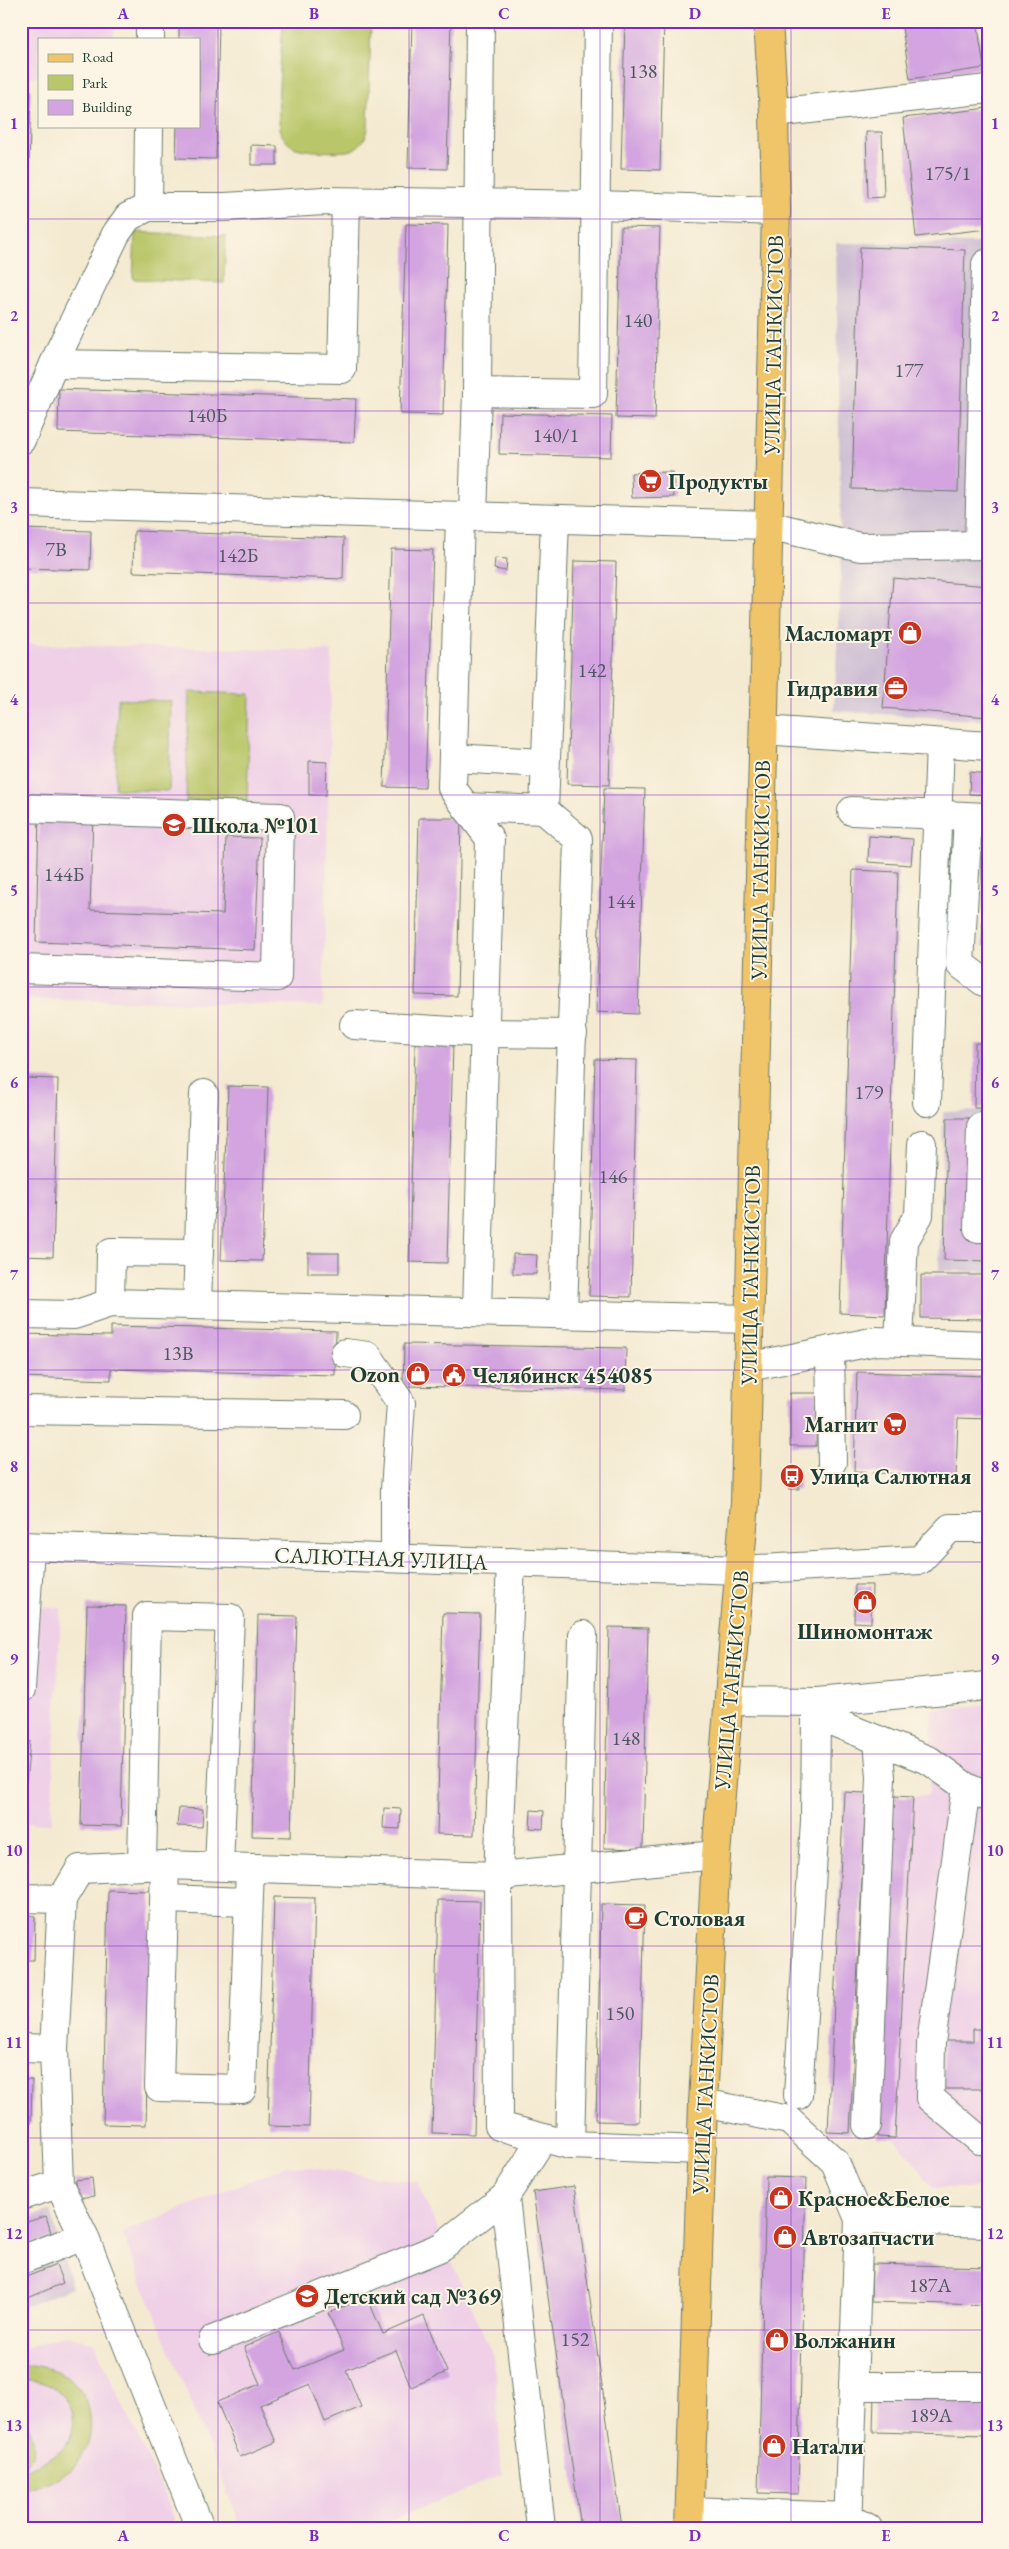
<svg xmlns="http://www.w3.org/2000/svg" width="1009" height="2549" font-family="'EB Garamond',serif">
  <rect width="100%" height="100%" fill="#fcf5e5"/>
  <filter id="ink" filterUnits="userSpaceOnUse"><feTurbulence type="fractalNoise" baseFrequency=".02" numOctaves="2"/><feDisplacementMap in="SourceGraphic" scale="10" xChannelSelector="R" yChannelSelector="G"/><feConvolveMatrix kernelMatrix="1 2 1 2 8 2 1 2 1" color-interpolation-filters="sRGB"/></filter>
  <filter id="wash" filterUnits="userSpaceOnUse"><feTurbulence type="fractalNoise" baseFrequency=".0096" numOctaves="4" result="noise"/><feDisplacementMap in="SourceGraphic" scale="20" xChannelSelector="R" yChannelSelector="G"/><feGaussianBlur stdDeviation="1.12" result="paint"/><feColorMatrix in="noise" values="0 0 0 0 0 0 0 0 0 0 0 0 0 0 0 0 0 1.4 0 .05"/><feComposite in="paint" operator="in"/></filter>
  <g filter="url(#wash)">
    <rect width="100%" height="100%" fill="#f4ead1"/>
    <g fill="#efd0e7">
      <polygon points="21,21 114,21 114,39 39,39 39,77 21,76"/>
      <polygon points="21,644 332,651 323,1006 21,999"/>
      <polygon points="21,1606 61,1608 51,1824 21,1823"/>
      <polygon points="988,1705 988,2188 934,2188 895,2138 913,1797 929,1794 932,1709"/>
      <polygon points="288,2165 417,2182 494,2358 502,2475 373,2528 242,2528 122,2233"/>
      <polygon points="65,2335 94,2342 168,2502 176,2528 21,2528 21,2349"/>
    </g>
    <g fill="#cdbed3">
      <polygon points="836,243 988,243 988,721 834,711 841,563"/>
      <polygon points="988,1111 988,1272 939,1271 943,1112"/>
      <polygon points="51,2210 72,2288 21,2308 21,2220"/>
    </g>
    <g fill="#b9c669" stroke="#6c824e">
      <path d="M283,21H371L368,129C366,139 360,146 352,150C342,153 303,152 294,147C288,144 284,139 281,133C275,116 282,44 283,21Z"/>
      <polygon points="135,232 226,236 224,283 133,279"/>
      <polygon points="189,692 250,694 247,802 186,800"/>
      <polygon points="118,699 171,701 169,791 115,789"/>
      <path d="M30,2365C44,2367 55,2369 66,2376C96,2395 99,2444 73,2467C59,2480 39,2485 21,2492V2471C36,2465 55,2460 65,2446C89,2415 58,2374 21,2382V2367Z"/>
      <path d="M21,2409C28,2427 46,2455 21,2466Z"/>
    </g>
    <g id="blocks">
      <g fill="#d3a4e0">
        <polygon points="179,21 219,21 216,159 176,158 177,126 199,126 199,39 179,39"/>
        <polygon points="412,21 451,21 447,169 408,168"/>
        <polygon points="625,21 664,21 660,170 621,169"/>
        <polygon points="901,21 977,21 984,68 910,79"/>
        <polygon points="21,90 31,90 23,394 21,394"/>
        <polygon points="988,108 988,229 916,237 903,118"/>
        <polygon points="866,132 882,132 884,197 868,198"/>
        <polygon points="251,145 277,146 277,165 251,165"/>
        <polygon points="406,224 448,225 443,415 400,414"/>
        <polygon points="621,227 660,228 655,419 616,418"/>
        <polygon points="860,247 965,250 958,492 852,489"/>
        <polygon points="59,389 356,399 354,442 58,432"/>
        <polygon points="500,413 612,416 611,457 499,454"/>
        <polygon points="673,472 674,497 632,498 631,473"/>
        <polygon points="21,529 91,531 90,570 21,568"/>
        <polygon points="134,531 344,538 343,579 133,572"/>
        <polygon points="391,549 433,550 425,788 384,787"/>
        <polygon points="495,558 507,559 506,571 494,569"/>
        <polygon points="574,561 616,562 609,785 567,784"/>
        <polygon points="893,578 988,586 988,717 883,708"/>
        <polygon points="309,761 327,762 326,795 309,795"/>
        <polygon points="970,772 988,774 988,795 969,794"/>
        <polygon points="604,788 645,789 638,1014 596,1012"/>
        <polygon points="39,814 93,815 90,910 223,914 226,837 260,838 255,950 36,942"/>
        <polygon points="419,818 461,818 457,996 415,995"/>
        <polygon points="869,836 913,839 911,865 868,862"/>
        <polygon points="982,856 988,856 988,946 983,946"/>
        <polygon points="853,870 898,872 885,1315 840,1313"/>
        <polygon points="415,1043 453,1044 447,1263 409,1262"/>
        <polygon points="975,1043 988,1043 988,1108 974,1108"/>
        <polygon points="595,1059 637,1060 631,1297 589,1296"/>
        <polygon points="21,1078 58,1079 53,1257 21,1256"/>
        <polygon points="228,1086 268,1087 262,1261 221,1260"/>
        <polygon points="947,1118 972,1118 969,1240 988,1240 988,1261 944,1260"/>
        <rect x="308" y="1253" width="31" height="20"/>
        <polygon points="513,1254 537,1255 536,1274 513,1274"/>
        <polygon points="921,1275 988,1275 988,1319 921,1318"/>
        <polygon points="111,1326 336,1331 335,1375 111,1369 111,1380 21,1377 21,1334 111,1336"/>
        <polygon points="404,1344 626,1348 625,1390 403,1386"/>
        <polygon points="857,1372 988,1376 988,1419 958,1418 956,1476 854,1472"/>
        <polygon points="790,1393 817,1393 816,1446 790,1446"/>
        <rect x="789" y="1472" width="10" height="17"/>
        <polygon points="855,1585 872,1585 871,1623 854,1622"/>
        <polygon points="87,1605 126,1606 121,1826 81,1825"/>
        <polygon points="443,1613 480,1614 474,1835 437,1834"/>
        <polygon points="258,1615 297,1616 291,1837 252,1836"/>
        <polygon points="609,1627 648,1628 643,1849 604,1848"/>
        <polygon points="21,1740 30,1741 26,1782 21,1782"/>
        <polygon points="844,1792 866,1793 850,2133 828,2132"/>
        <polygon points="894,1796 913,1797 895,2138 878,2137"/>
        <polygon points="179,1808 203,1809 202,1827 177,1826"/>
        <polygon points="384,1808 401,1809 400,1829 383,1828"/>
        <polygon points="531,1810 544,1811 543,1829 530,1828"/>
        <polygon points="108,1890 151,1891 146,2125 103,2124"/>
        <polygon points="274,1897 315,1898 309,2127 268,2126"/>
        <polygon points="438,1900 480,1901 474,2134 432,2133"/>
        <polygon points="601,1904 645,1905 639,2122 596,2121"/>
        <polygon points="21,1915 35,1916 34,1960 21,1960"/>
        <polygon points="973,2029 988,2029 988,2089 944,2089 944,2041 973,2041"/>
        <polygon points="21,2079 32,2080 31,2124 21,2124"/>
        <polygon points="766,2177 806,2178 798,2494 758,2493"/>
        <polygon points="92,2178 94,2196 77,2198 75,2180"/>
        <polygon points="574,2186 622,2528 581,2528 533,2192"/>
        <polygon points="46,2216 52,2236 21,2247 21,2224"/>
        <polygon points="872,2264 988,2267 988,2305 871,2302"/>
        <polygon points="56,2265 63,2283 21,2301 21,2279"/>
        <polygon points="367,2297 383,2334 424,2316 447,2372 411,2387 396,2350 346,2370 361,2407 325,2422 310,2384 260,2405 276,2442 240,2457 217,2402 260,2384 244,2347 279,2332 295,2370 344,2350 328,2313"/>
        <polygon points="874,2395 988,2397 988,2435 873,2432"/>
      </g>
    </g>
  </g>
  <g filter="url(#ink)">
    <use href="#blocks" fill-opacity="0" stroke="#6a7a6b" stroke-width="1"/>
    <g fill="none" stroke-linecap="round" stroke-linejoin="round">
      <g stroke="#6a7a6b" stroke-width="30">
        <g id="minor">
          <polyline points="150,39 150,21"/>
          <polyline points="774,113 988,89"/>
          <polyline points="148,207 149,126"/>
          <polyline points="54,364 342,369 346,202"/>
          <polyline points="477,392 593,394 598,21"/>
          <polyline points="21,440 60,350 116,234 128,217 148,207 225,207 324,201 597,205 776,211"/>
          <polyline points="21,503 768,525 860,547 988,545"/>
          <polyline points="460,517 452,788 490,839 477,1312"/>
          <polyline points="473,517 477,392 480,21"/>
          <polyline points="555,519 544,810 578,839 563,1314"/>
          <polyline points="979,544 986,264 988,264"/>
          <polyline points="764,730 988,746"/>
          <polyline points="453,758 545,763"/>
          <polyline points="466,807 544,810"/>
          <polyline points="21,808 280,817 277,977 21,969"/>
          <polyline points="852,811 988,817"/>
          <polyline points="968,817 960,964 984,982 988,982"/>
          <polyline points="354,1025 485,1033 573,1034"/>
          <polyline points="927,1102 940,743"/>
          <polyline points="981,1127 978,1228 988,1228"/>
          <polyline points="110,1303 111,1252 199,1253"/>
          <polyline points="197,1305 204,1094"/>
          <polyline points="21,1314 74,1315 110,1303 749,1319"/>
          <polyline points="899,1341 904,1241 919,1215 922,1144"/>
          <polyline points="830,1350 832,1462"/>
          <polyline points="345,1353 368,1356 401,1403 395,1490 395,1558"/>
          <polyline points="748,1367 876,1341 988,1345"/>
          <polyline points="21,1410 344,1415"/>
          <polyline points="21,1546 741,1570 920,1560 950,1528 988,1528"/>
          <polyline points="511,1562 498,1876 499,2126 570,2145 702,2150"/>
          <polyline points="21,1689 30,1547"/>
          <polyline points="730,1701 817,1702 988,1686"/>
          <polyline points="817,1702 816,1715 930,1761 966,1787 988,1797"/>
          <polyline points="966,1787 931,2043 930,2098 980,2140"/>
          <polyline points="165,1865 159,2087 242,2089 250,1868"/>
          <polyline points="142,1866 147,1616 230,1618 219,1866"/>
          <polyline points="21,1898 62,1899 80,1869 165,1865 498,1876 716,1855"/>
          <polyline points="62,1899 54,2049 59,2184 84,2236 200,2528"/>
          <polyline points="165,1899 248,1902"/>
          <polyline points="21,2048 54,2049"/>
          <polyline points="798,2095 815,1821 816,1715"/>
          <polyline points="703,2103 789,2120 835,2162 859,2219 848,2528"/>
          <polyline points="867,2125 881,1777 878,1740"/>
          <polyline points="570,2145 583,1635"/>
          <polyline points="21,2196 59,2184"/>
          <polyline points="859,2219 988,2223"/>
          <polyline points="21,2260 84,2236"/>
          <polyline points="213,2340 441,2247 505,2197"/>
          <polyline points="853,2386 988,2386"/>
          <polyline points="690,2511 848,2517 868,2528"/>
          <polyline points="541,2528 505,2197 543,2138"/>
        </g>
      </g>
      <g stroke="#6a7a6b" stroke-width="30">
        <polyline id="major" points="689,2528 703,2103 716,1855 745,1502 776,211 774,113 768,21"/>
      </g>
      <use href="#minor" stroke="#fff" stroke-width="28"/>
      <use href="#major" stroke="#f0c469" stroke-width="28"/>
    </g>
  </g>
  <path fill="none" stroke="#7b2cbf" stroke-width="1" stroke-opacity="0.55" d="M218,21V2528M409,21V2528M600,21V2528M791,21V2528M21,219H988M21,411H988M21,603H988M21,795H988M21,987H988M21,1179H988M21,1370H988M21,1562H988M21,1754H988M21,1946H988M21,2138H988M21,2330H988"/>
  <defs>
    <g id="supermarket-disc" transform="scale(1.25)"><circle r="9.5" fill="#c8321e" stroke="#fcf5e5"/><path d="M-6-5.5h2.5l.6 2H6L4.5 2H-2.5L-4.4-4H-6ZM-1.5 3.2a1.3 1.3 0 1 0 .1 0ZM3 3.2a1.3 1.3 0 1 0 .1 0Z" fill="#fff"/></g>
    <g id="shop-disc" transform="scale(1.25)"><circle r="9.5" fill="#c8321e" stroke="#fcf5e5"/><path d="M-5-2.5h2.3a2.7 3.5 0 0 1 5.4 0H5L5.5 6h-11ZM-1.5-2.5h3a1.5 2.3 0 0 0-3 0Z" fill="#fff"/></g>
    <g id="office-disc" transform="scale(1.25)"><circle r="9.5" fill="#c8321e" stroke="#fcf5e5"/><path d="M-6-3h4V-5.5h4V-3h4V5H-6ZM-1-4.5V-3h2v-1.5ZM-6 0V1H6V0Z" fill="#fff"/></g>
    <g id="school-disc" transform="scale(1.25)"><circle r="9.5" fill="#c8321e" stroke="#fcf5e5"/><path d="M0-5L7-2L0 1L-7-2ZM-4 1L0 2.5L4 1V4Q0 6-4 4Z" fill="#fff"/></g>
    <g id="civic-disc" transform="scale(1.25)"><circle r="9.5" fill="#c8321e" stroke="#fcf5e5"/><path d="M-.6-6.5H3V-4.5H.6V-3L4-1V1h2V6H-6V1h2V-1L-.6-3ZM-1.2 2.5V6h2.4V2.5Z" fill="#fff"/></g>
    <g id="bus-disc" transform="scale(1.25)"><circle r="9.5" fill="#c8321e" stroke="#fcf5e5"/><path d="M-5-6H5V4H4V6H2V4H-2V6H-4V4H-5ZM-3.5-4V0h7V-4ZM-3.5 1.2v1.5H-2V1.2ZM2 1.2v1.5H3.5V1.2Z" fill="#fff"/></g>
    <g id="cafe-disc" transform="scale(1.25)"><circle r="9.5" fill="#c8321e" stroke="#fcf5e5"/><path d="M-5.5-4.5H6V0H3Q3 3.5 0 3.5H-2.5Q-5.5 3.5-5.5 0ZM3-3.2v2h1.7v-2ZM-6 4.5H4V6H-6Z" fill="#fff"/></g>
  </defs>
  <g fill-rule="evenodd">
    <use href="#supermarket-disc" x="650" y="481"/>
    <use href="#shop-disc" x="910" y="633"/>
    <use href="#office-disc" x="896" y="688"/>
    <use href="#school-disc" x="174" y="825"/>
    <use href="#shop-disc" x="418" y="1374"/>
    <use href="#civic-disc" x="454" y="1375"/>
    <use href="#supermarket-disc" x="895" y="1424"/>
    <use href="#bus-disc" x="792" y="1476"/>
    <use href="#shop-disc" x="865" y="1602"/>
    <use href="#cafe-disc" x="636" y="1918"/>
    <use href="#shop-disc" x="781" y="2198"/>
    <use href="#shop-disc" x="785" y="2237"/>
    <use href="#school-disc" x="307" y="2296"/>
    <use href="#shop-disc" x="777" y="2340"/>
    <use href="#shop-disc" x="774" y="2446"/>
  </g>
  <g text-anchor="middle" stroke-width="4" stroke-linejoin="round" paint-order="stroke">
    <g font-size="20" fill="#4c575f">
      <text x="643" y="78">138</text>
      <text x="948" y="180">175/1</text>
      <text x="638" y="327">140</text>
      <text x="909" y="377">177</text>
      <text x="207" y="422">140Б</text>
      <text x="556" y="442">140/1</text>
      <text x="56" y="556">7В</text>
      <text x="238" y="562">142Б</text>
      <text x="592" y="677">142</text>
      <text x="64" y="881">144Б</text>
      <text x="621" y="908">144</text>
      <text x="869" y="1099">179</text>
      <text x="613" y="1183">146</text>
      <text x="178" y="1360">13В</text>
      <text x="626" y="1745">148</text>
      <text x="620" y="2020">150</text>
      <text x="930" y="2292">187А</text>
      <text x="575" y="2346">152</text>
      <text x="931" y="2422">189А</text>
    </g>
    <g font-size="22" fill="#1f3d34" stroke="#fcf5e5">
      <text transform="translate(773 345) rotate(-89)" y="8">УЛИЦА ТАНКИСТОВ</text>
      <text transform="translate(760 870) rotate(-89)" y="8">УЛИЦА ТАНКИСТОВ</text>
      <text transform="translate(750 1275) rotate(-89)" y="8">УЛИЦА ТАНКИСТОВ</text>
      <text transform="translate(381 1558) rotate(2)" y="8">САЛЮТНАЯ УЛИЦА</text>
      <text transform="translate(731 1680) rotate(-85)" y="8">УЛИЦА ТАНКИСТОВ</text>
      <text transform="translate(705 2084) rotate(-87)" y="8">УЛИЦА ТАНКИСТОВ</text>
    </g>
    <g font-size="22" font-weight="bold" fill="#1f3d34" stroke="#fcf5e5" text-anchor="start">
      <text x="668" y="489">Продукты</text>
      <text x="892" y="641" text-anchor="end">Масломарт</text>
      <text x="878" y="696" text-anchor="end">Гидравия</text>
      <text x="192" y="833">Школа №101</text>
      <text x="400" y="1382" text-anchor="end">Ozon</text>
      <text x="472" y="1383">Челябинск 454085</text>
      <text x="878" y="1432" text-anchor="end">Магнит</text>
      <text x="810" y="1484">Улица Салютная</text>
      <text x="865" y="1639" text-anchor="middle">Шиномонтаж</text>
      <text x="654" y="1926">Столовая</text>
      <text x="798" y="2206">Красное&amp;Белое</text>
      <text x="802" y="2245">Автозапчасти</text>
      <text x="324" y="2304">Детский сад №369</text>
      <text x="794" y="2348">Волжанин</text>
      <text x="792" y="2454">Натали</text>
    </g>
  </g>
  <rect width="1009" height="2549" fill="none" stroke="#fcf5e5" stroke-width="55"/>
  <rect x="38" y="38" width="162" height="90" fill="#fcf5e5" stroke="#a4ab9e"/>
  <rect x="48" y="54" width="25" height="8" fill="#f0c469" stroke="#a4ab9e"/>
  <text x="82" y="62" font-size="15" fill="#1f3d34">Road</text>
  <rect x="48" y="75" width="25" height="15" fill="#b9c669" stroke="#a4ab9e"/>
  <text x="82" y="88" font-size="15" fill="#1f3d34">Park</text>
  <rect x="48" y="100" width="25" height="15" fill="#d3a4e0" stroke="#a4ab9e"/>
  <text x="82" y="112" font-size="15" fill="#1f3d34">Building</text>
  <rect x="28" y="28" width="954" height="2494" fill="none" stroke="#7b2cbf" stroke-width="2"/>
  <g font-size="16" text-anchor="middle" font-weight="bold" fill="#7b2cbf">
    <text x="123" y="19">A</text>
    <text x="314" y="19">B</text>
    <text x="504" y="19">C</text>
    <text x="695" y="19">D</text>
    <text x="886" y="19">E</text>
    <text x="14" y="129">1</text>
    <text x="995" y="129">1</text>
    <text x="14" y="321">2</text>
    <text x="995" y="321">2</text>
    <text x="14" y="513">3</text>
    <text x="995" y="513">3</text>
    <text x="14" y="705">4</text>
    <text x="995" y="705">4</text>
    <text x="14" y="896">5</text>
    <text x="995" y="896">5</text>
    <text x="14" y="1088">6</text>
    <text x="995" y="1088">6</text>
    <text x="14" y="1280">7</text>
    <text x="995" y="1280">7</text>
    <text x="14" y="1472">8</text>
    <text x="995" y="1472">8</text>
    <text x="14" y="1664">9</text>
    <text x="995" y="1664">9</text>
    <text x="14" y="1856">10</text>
    <text x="995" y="1856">10</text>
    <text x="14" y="2048">11</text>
    <text x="995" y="2048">11</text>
    <text x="14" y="2239">12</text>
    <text x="995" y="2239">12</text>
    <text x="14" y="2431">13</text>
    <text x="995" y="2431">13</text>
    <text x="123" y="2541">A</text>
    <text x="314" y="2541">B</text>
    <text x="504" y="2541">C</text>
    <text x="695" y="2541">D</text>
    <text x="886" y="2541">E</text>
  </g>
</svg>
